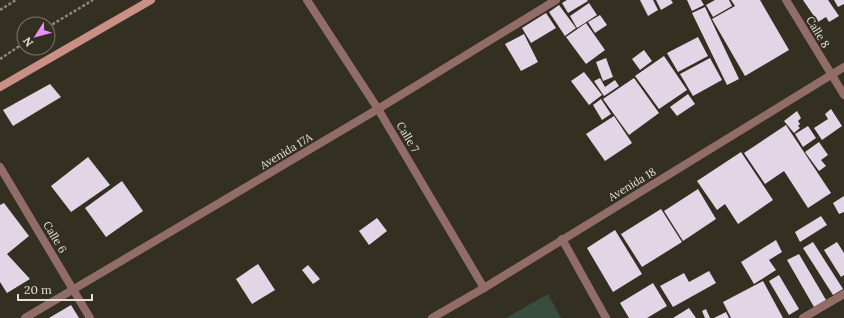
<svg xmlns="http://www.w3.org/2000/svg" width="844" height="318" font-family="Lora,serif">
  <rect width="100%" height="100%" fill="#332f21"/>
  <polygon fill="#364d40" points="548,294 561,318 506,318"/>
  <g fill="#e2d6e6">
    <polygon points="567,0 587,0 588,1 568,13 562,3"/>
    <polygon points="640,0 653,0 658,10 648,16"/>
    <polygon points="656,0 671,0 673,3 661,10"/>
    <polygon points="687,0 701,0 704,5 692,11"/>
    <polygon points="715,0 729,0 732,6 713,17 706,5"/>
    <polygon points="731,0 760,0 789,50 745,76 712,19 735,6"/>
    <polygon points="803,0 828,0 839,16 829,22 826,17 818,22"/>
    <polygon points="834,0 844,0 844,4 838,7"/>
    <polygon points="589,3 597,15 577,28 570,16"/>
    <polygon points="559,5 576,28 565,36 549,12"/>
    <polygon points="705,7 739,79 727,85 692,13"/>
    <polygon points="546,13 556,28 531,43 522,28"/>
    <polygon points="600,15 607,25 595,33 588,22"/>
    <polygon points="586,23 605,50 586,64 566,37"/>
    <polygon points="524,34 538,62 521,71 505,44"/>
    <polygon points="698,37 708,56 678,72 667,53"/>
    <polygon points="644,50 652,61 640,70 632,59"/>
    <polygon points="664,56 687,90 659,109 635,76"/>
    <polygon points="606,58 613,77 603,81 596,62"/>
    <polygon points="710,58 722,80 693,96 680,74"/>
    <polygon points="584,72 602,95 589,105 571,81"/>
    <polygon points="600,78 605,87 615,80 619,86 604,96 594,81"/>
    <polygon points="634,78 659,113 629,135 603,99"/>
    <polygon points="50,84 61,97 13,126 3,110"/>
    <polygon points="688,94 695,104 677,116 670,107"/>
    <polygon points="601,99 611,114 602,120 593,105"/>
    <polygon points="831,109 842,126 822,140 814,128 828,119 825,114"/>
    <polygon points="797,111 801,118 798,121 800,124 798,126 800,128 794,133 784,121"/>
    <polygon points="614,116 632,143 605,161 586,134"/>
    <polygon points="786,125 831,193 808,208 784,171 765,184 744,153"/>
    <polygon points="808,126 816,138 803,147 795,134"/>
    <polygon points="819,142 828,155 821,160 826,166 819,171 805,152"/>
    <polygon points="741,152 773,200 738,224 725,204 717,210 697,181"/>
    <polygon points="88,157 110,185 71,212 51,186"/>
    <polygon points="122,181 143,211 106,237 85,208"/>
    <polygon points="698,189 716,219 683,241 664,211"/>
    <polygon points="844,196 844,212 839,214 833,203"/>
    <polygon points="4,203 29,236 7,254 30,279 7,293 0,282 0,205"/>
    <polygon points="661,209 682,242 642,267 621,234"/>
    <polygon points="821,216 827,225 800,242 795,232"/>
    <polygon points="377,218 387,231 369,245 359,231"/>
    <polygon points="615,230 642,274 613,292 587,248"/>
    <polygon points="776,240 782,252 769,260 776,270 754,284 741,262"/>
    <polygon points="813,242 843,289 833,295 803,248"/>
    <polygon points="837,242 844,253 844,275 841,277 824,250"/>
    <polygon points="799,254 826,300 814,307 787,260"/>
    <polygon points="258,264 275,290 252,304 236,279"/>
    <polygon points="308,265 320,279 313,284 302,270"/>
    <polygon points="709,271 716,283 673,307 660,286 684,273 689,282"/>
    <polygon points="779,275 799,309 789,315 769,281"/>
    <polygon points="763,281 783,318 731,318 723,302"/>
    <polygon points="653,283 667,306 647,318 629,318 620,303"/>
    <polygon points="71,305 79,318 49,318"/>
    <polygon points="689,308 696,318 673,318"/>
    <polygon points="706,309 710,318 705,318 702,311"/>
    <polygon points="726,312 729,318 714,318"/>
  </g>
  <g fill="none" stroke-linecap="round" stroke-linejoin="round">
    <g stroke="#8b887d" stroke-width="2.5" stroke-dasharray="3 2" stroke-linecap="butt">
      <polyline points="0,10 16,0"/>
      <polyline points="48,27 93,0"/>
      <polyline points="0,59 24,43"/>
    </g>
    <g stroke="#926d67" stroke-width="8">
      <polyline points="307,0 378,109 484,288"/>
      <polyline points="786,0 844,95"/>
      <polyline points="0,167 90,318"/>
      <polyline points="562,239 606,318"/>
      <polyline points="25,318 378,109 556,0"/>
      <polyline points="432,318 484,288 844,67"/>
      <polyline points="803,318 844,294"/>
    </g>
    <polyline stroke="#ca9086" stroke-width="8" points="0,87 151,0"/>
  </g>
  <g text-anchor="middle" stroke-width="4" stroke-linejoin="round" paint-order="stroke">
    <g font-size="11" fill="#e4e1d9" stroke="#332f21">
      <text transform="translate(818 32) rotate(59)" y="4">Calle 8</text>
      <text transform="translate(408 137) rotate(59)" y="4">Calle 7</text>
      <text transform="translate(286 151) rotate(-31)" y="4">Avenida 17A</text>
      <text transform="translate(632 184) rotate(-31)" y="4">Avenida 18</text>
      <text transform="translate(55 237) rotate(59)" y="4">Calle 6</text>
    </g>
  </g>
  <g transform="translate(36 36) rotate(234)"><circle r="19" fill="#332f21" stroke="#7a766b"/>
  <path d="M0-3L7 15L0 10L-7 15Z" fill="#eb8dfc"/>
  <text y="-6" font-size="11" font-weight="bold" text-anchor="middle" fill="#e4e1d9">N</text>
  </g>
  <path d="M18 294v6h74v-6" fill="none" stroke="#e4e1d9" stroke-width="2"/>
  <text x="24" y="294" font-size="12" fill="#e4e1d9" stroke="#332f21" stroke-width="3" paint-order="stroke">20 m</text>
</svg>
